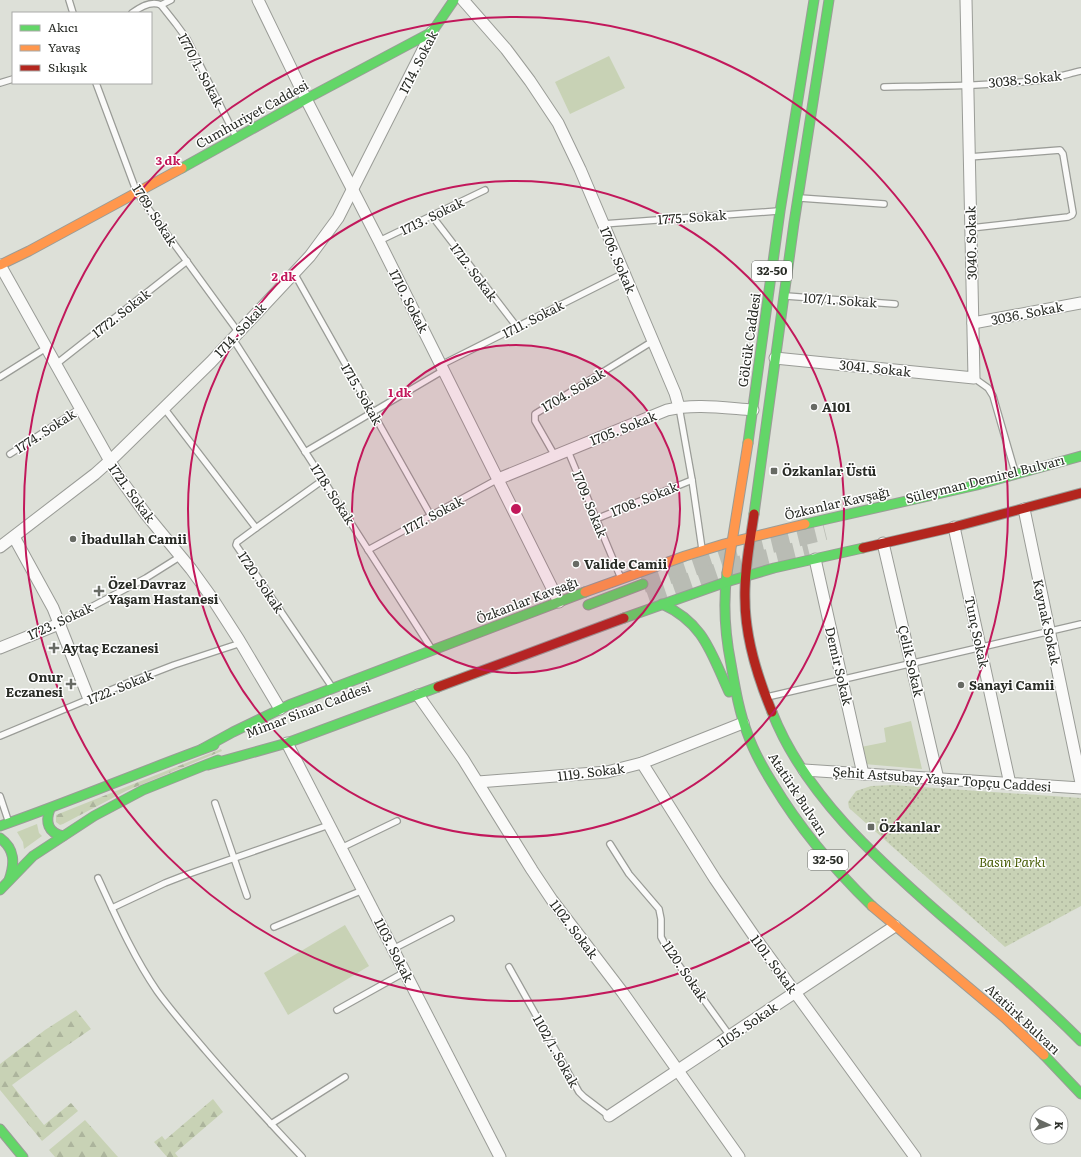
<svg xmlns="http://www.w3.org/2000/svg" width="1081" height="1157" font-family="Literata,serif">
  <defs>
    <pattern id="forest-firs" width="22" height="20" patternUnits="userSpaceOnUse"><rect width="22" height="20" fill="#c8d2b5"/><path d="M5 1l3.5 6h-7zM16 11l3.5 6h-7z" fill="#acb49c"/></pattern>
    <pattern id="park-dots" width="8" height="8" patternUnits="userSpaceOnUse"><rect width="8" height="8" fill="#c8d2b5"/><path d="M2 2h.1M6 6h.1" fill="none" stroke="#acb49c" stroke-width="1.8" stroke-linecap="round"/></pattern>
  </defs>
  <rect width="100%" height="100%" fill="#dde0d8"/>
  <g fill="#c8d2b5">
    <polygon points="609,56 625,88 570,114 555,82"/>
    <polygon points="911,721 922,769 864,764 861,747 886,742 884,728"/>
    <polygon points="37,824 39,833 42,836 24,849 23,842 17,832"/>
    <polygon points="345,925 369,966 288,1015 264,973"/>
  </g>
  <g fill="url(#forest-firs)">
    <polygon points="221,749 222,751 126,791 63,824 60,825 56,822 56,815"/>
    <polygon points="76,1010 91,1029 49,1058 12,1085 44,1125 71,1103 78,1111 42,1141 0,1090 0,1064 45,1030"/>
    <polygon points="213,1099 223,1112 175,1153 178,1157 167,1157 154,1142 162,1136 165,1140"/>
    <polygon points="85,1120 118,1157 55,1157 49,1150"/>
  </g>
  <polygon fill="url(#park-dots)" points="892,785 1081,798 1081,906 1005,947 849,808 848,802 856,791 871,786"/>
  <g fill="none" stroke-linecap="round" stroke-linejoin="round">
    <g stroke="#b9bcb4" stroke-width="18" stroke-dasharray="18 9" stroke-linecap="butt">
      <polyline points="643,584 735,553 825,531"/>
      <polyline points="648,596 735,566 808,548"/>
    </g>
    <g stroke="#9a9c97" stroke-width="8">
      <g id="lane">
        <polyline points="69,0 73,13"/>
        <polyline points="161,5 176,24 187,39 236,137"/>
        <path d="M132,13C140,7 151,0 161,5L171,0"/>
        <polyline points="0,83 13,79"/>
        <polyline points="96,83 137,193 239,333"/>
        <path d="M884,87C937,86 990,86 1042,80C1055,78 1068,74 1081,71"/>
        <polyline points="969,157 1060,150 1063,154 1073,213 1072,215 1068,217 971,228"/>
        <polyline points="800,198 884,204"/>
        <polyline points="432,216 517,327"/>
        <polyline points="603,224 778,211"/>
        <polyline points="379,241 485,190"/>
        <polyline points="294,273 431,516"/>
        <polyline points="786,296 895,304"/>
        <polyline points="233,339 431,648"/>
        <polyline points="55,365 187,261"/>
        <polyline points="441,365 624,273"/>
        <polyline points="0,377 46,348"/>
        <polyline points="974,378 988,388 993,396 1015,472"/>
        <polyline points="679,407 692,480 702,549"/>
        <polyline points="164,408 256,528 237,542 236,545 332,687"/>
        <polyline points="568,451 620,576"/>
        <polyline points="305,452 444,370"/>
        <polyline points="10,454 79,409"/>
        <polyline points="555,456 535,421 535,414 653,341"/>
        <polyline points="596,519 692,480"/>
        <polyline points="256,528 323,480"/>
        <polyline points="368,550 498,479"/>
        <polyline points="59,624 146,578 181,556"/>
        <polyline points="767,697 1081,624"/>
        <polyline points="0,736 130,682 174,665 241,643"/>
        <polyline points="0,796 8,820"/>
        <polyline points="215,803 247,896"/>
        <polyline points="610,844 629,874 659,909 661,919 661,937 668,950 730,1036"/>
        <polyline points="341,848 397,821"/>
        <path d="M98,878C116,917 133,956 157,991C172,1012 189,1031 206,1051C237,1087 269,1122 302,1157"/>
        <polyline points="112,908 165,883 183,876 329,825"/>
        <polyline points="274,927 363,890"/>
        <polyline points="393,949 451,919"/>
        <polyline points="509,967 579,1092 584,1097 609,1116"/>
        <polyline points="337,1010 405,972"/>
        <polyline points="271,1124 345,1077"/>
      </g>
    </g>
    <g stroke="#9a9c97" stroke-width="13">
      <g id="street">
        <polyline points="258,0 306,99 379,241 559,602"/>
        <polyline points="463,0 506,49 530,81 558,123 580,169 675,393 679,407"/>
        <polyline points="0,265 119,477 145,513 191,569 212,598 239,640 280,709"/>
        <polyline points="973,323 1081,303"/>
        <polyline points="775,358 974,378 966,0"/>
        <path d="M498,479L667,410C694,403 725,408 753,410"/>
        <polyline points="1024,509 1081,783"/>
        <polyline points="954,527 1010,784"/>
        <polyline points="14,537 53,608 89,699"/>
        <polyline points="883,543 938,779"/>
        <polyline points="0,547 95,474 114,457 211,362 310,256 338,218 432,32"/>
        <polyline points="815,559 863,774"/>
        <polyline points="0,648 59,624"/>
        <polyline points="418,695 463,759 532,870 552,900 623,993 739,1157"/>
        <polyline points="287,743 500,1157"/>
        <polyline points="642,763 715,879 754,936 915,1157"/>
        <polyline points="804,770 1081,788"/>
        <polyline points="478,782 607,772 642,763 743,723"/>
        <polyline points="609,1116 895,926"/>
      </g>
    </g>
    <g stroke="#9a9c97" stroke-width="11">
      <g id="fast">
        <polyline points="182,168 306,99 432,32 454,0"/>
        <polyline points="748,443 780,211 814,0"/>
        <polyline points="754,514 794,223 829,0"/>
        <polyline points="805,524 977,485 1081,456"/>
        <path d="M727,573C723,603 725,634 731,664C735,687 739,712 748,735C754,752 763,768 773,784C800,829 834,869 872,906"/>
        <path d="M662,604C704,623 711,653 729,692"/>
        <polyline points="588,605 643,584"/>
        <polyline points="624,618 726,582 774,568 863,548"/>
        <path d="M772,712C804,794 877,859 941,915C989,956 1037,997 1081,1041"/>
        <polyline points="202,749 233,732 289,705 585,592"/>
        <polyline points="208,765 287,743 438,687"/>
        <path d="M50,809C45,822 48,833 63,836"/>
        <path d="M0,826C72,801 142,771 214,745"/>
        <path d="M0,838C15,849 15,863 9,880"/>
        <polyline points="0,890 33,856 94,816 143,790 218,760"/>
        <polyline points="1044,1055 1081,1094"/>
        <polyline points="0,1129 23,1157"/>
      </g>
    </g>
    <g stroke="#9a9c97" stroke-width="11">
      <g id="slow">
        <polyline points="0,265 29,251 182,168"/>
        <polyline points="727,573 748,443"/>
        <polyline points="585,592 685,556 724,544 805,524"/>
        <polyline points="872,906 1005,1018 1044,1055"/>
      </g>
    </g>
    <g stroke="#9a9c97" stroke-width="11">
      <g id="jam">
        <path d="M754,514C750,542 744,571 745,599C745,638 757,676 772,712"/>
        <polyline points="863,548 954,527 1081,493"/>
        <polyline points="438,687 624,618"/>
      </g>
    </g>
    <use href="#lane" stroke="#fafaf9" stroke-width="5.5"/>
    <use href="#street" stroke="#fafaf9" stroke-width="11"/>
    <use href="#fast" stroke="#63d668" stroke-width="9"/>
    <use href="#slow" stroke="#ff974d" stroke-width="9"/>
    <use href="#jam" stroke="#b3261e" stroke-width="9"/>
  </g>
  <circle cx="516" cy="509" r="164" fill="#c2185b" fill-opacity=".12"/>
  <g fill="none" stroke="#c2185b" stroke-width="2">
    <circle cx="516" cy="509" r="164"/>
    <circle cx="516" cy="509" r="328"/>
    <circle cx="516" cy="509" r="492"/>
  </g>
  <g fill="#676a64" stroke="#fff" stroke-width="1.5">
    <circle cx="814" cy="407" r="4"/>
    <rect x="770" y="467" width="8" height="8" rx="2"/>
    <circle cx="73" cy="539" r="4"/>
    <circle cx="576" cy="564" r="4"/>
    <path d="M97 585h4v4h4v4h-4v4h-4v-4h-4v-4h4z"/>
    <path d="M52 642h4v4h4v4h-4v4h-4v-4h-4v-4h4z"/>
    <path d="M69 678h4v4h4v4h-4v4h-4v-4h-4v-4h4z"/>
    <circle cx="961" cy="685" r="4"/>
    <rect x="867" y="823" width="8" height="8" rx="2"/>
  </g>
  <g text-anchor="middle" stroke-width="3" stroke-linejoin="round" paint-order="stroke">
    <g fill="#fff" stroke="#686b66" stroke-width="1">
      <rect x="752" y="261" width="40" height="20" rx="3"/>
      <rect x="808" y="850" width="40" height="20" rx="3"/>
    </g>
    <g font-size="12" font-weight="bold" fill="#282b25">
      <text x="772" y="275">32-50</text>
      <text x="828" y="864">32-50</text>
    </g>
    <g font-size="13" fill="#282b25" stroke="#fff">
      <text transform="translate(418 62) rotate(-63)" y="5">1714. Sokak</text>
      <text transform="translate(201 70) rotate(62)" y="5">1770/1. Sokak</text>
      <text transform="translate(1025 79) rotate(-6)" y="5">3038. Sokak</text>
      <text transform="translate(252 114) rotate(-29)" y="5">Cumhuriyet Caddesi</text>
      <text transform="translate(155 215) rotate(57)" y="5">1769. Sokak</text>
      <text transform="translate(432 216) rotate(-26)" y="5">1713. Sokak</text>
      <text transform="translate(692 217) rotate(-4)" y="5">1775. Sokak</text>
      <text transform="translate(971 243) rotate(-91)" y="5">3040. Sokak</text>
      <text transform="translate(618 260) rotate(67)" y="5">1706. Sokak</text>
      <text transform="translate(474 272) rotate(53)" y="5">1712. Sokak</text>
      <text transform="translate(840 300) rotate(4)" y="5">107/1. Sokak</text>
      <text transform="translate(409 301) rotate(63)" y="5">1710. Sokak</text>
      <text transform="translate(121 313) rotate(-38)" y="5">1772. Sokak</text>
      <text transform="translate(1027 313) rotate(-11)" y="5">3036. Sokak</text>
      <text transform="translate(533 319) rotate(-27)" y="5">1711. Sokak</text>
      <text transform="translate(240 330) rotate(-47)" y="5">1714. Sokak</text>
      <text transform="translate(749 340) rotate(-82)" y="5">Gölcük Caddesi</text>
      <text transform="translate(875 368) rotate(6)" y="5">3041. Sokak</text>
      <text transform="translate(573 390) rotate(-31)" y="5">1704. Sokak</text>
      <text transform="translate(362 394) rotate(60)" y="5">1715. Sokak</text>
      <text transform="translate(623 428) rotate(-22)" y="5">1705. Sokak</text>
      <text transform="translate(45 431) rotate(-33)" y="5">1774. Sokak</text>
      <text transform="translate(985 479) rotate(-14)" y="5">Süleyman Demirel Bulvarı</text>
      <text transform="translate(132 493) rotate(54)" y="5">1721. Sokak</text>
      <text transform="translate(333 494) rotate(57)" y="5">1718. Sokak</text>
      <text transform="translate(644 499) rotate(-22)" y="5">1708. Sokak</text>
      <text transform="translate(837 503) rotate(-13)" y="5">Özkanlar Kavşağı</text>
      <text transform="translate(590 504) rotate(68)" y="5">1709. Sokak</text>
      <text transform="translate(433 515) rotate(-28)" y="5">1717. Sokak</text>
      <text transform="translate(261 582) rotate(56)" y="5">1720. Sokak</text>
      <text transform="translate(527 600) rotate(-21)" y="5">Özkanlar Kavşağı</text>
      <text transform="translate(60 621) rotate(-25)" y="5">1723. Sokak</text>
      <text transform="translate(1047 622) rotate(78)" y="5">Kaynak Sokak</text>
      <text transform="translate(977 632) rotate(78)" y="5">Tunç Sokak</text>
      <text transform="translate(911 661) rotate(77)" y="5">Çelik Sokak</text>
      <text transform="translate(839 666) rotate(77)" y="5">Demir Sokak</text>
      <text transform="translate(120 687) rotate(-22)" y="5">1722. Sokak</text>
      <text transform="translate(308 710) rotate(-21)" y="5">Mimar Sinan Caddesi</text>
      <text transform="translate(591 772) rotate(-7)" y="5">1119. Sokak</text>
      <text transform="translate(942 779) rotate(4)" y="5">Şehit Astsubay Yaşar Topçu Caddesi</text>
      <text transform="translate(798 794) rotate(57)" y="5">Atatürk Bulvarı</text>
      <text transform="translate(574 929) rotate(53)" y="5">1102. Sokak</text>
      <text transform="translate(394 950) rotate(63)" y="5">1103. Sokak</text>
      <text transform="translate(774 964) rotate(54)" y="5">1101. Sokak</text>
      <text transform="translate(685 971) rotate(56)" y="5">1120. Sokak</text>
      <text transform="translate(1023 1019) rotate(43)" y="5">Atatürk Bulvarı</text>
      <text transform="translate(747 1025) rotate(-34)" y="5">1105. Sokak</text>
      <text transform="translate(556 1051) rotate(61)" y="5">1102/1. Sokak</text>
    </g>
    <g font-size="13" font-weight="bold" fill="#282b25" stroke="#fff" text-anchor="start">
      <text x="822" y="412">A101</text>
      <text x="782" y="476">Özkanlar Üstü</text>
      <text x="81" y="544">İbadullah Camii</text>
      <text x="584" y="569">Valide Camii</text>
      <text x="108" y="589">Özel Davraz<tspan x="108" dy="15">Yaşam Hastanesi</tspan></text>
      <text x="62" y="653">Aytaç Eczanesi</text>
      <text x="63" y="682" text-anchor="end">Onur<tspan x="63" dy="15">Eczanesi</tspan></text>
      <text x="969" y="690">Sanayi Camii</text>
      <text x="879" y="832">Özkanlar</text>
    </g>
    <g font-size="13" font-style="italic" fill="#4a5f0a" stroke="#fff">
      <text x="1012" y="867">Basın Parkı</text>
    </g>
  </g>
  <circle cx="516" cy="509" r="6" fill="#c2185b" stroke="#fff" stroke-width="2"/>
  <g font-size="12" text-anchor="middle" font-weight="bold" fill="#c2185b" stroke="#fff" stroke-width="3" stroke-linejoin="round" paint-order="stroke">
    <text x="168" y="165">3 dk</text>
    <text x="284" y="281">2 dk</text>
    <text x="400" y="397">1 dk</text>
  </g>
  <rect x="12" y="12" width="140" height="72" fill="#ffffff" stroke="#a9aaa8"/>
  <rect x="20" y="25" width="20" height="6" fill="#63d668" stroke="#a9aaa8"/>
  <text x="48" y="32" font-size="12" fill="#282b25">Akıcı</text>
  <rect x="20" y="45" width="20" height="6" fill="#ff974d" stroke="#a9aaa8"/>
  <text x="48" y="52" font-size="12" fill="#282b25">Yavaş</text>
  <rect x="20" y="65" width="20" height="6" fill="#b3261e" stroke="#a9aaa8"/>
  <text x="48" y="72" font-size="12" fill="#282b25">Sıkışık</text>
  <g transform="translate(1049 1125) rotate(94)"><circle r="19" fill="#ffffff" stroke="#a9aaa8"/>
  <path d="M0-3L7 15L0 10L-7 15Z" fill="#676a64"/>
  <text y="-6" font-size="11" font-weight="bold" text-anchor="middle" fill="#282b25">K</text>
  </g>
</svg>
